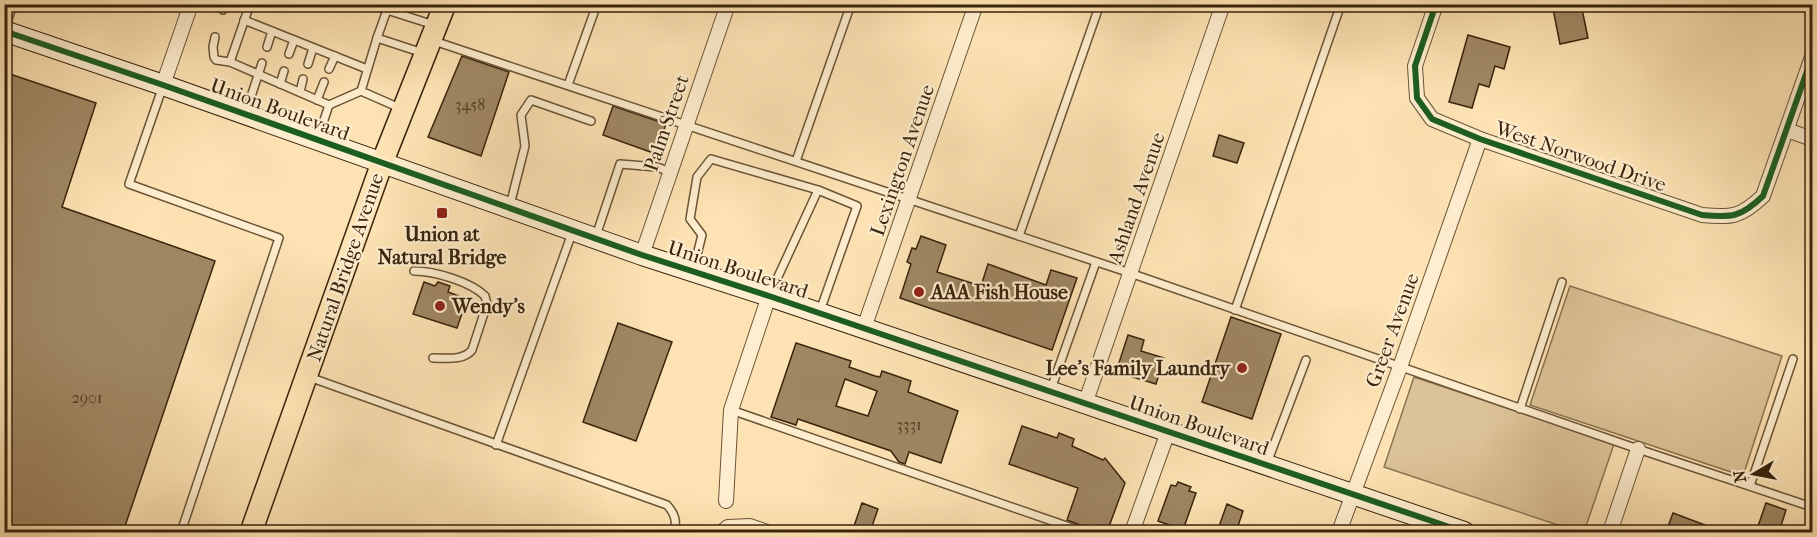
<svg xmlns="http://www.w3.org/2000/svg" width="1817" height="537" font-family="'IM FELL French Canon',serif">
  <rect width="100%" height="100%" fill="#fde3b3"/>
  <filter id="stains"><feTurbulence type="fractalNoise" baseFrequency=".00333" numOctaves="4"/><feColorMatrix values="0 0 0 0 .2 0 0 0 0 .09 0 0 0 0 .02 0 0 0 .5 -.17"/></filter>
  <radialGradient id="worn" r=".72"><stop offset=".6" stop-color="#630" stop-opacity="0"/><stop offset="1" stop-color="#630" stop-opacity=".3"/></radialGradient>
  <g fill="#dcc397" stroke="#8a7452" stroke-width="1.5">
    <polygon points="1570,286 1782,356 1743,476 1530,405"/>
    <polygon points="1414,377 1614,444 1584,532 1579,532 1384,467"/>
  </g>
  <g fill="#9f8763" stroke="#39240d" stroke-width="1.5" fill-rule="evenodd">
    <polygon points="1552,4 1581,4 1588,38 1560,44"/>
    <polygon points="1468,35 1510,47 1504,69 1495,66 1489,87 1479,84 1472,108 1449,102"/>
    <polygon points="462,56 509,72 481,156 428,137"/>
    <polygon points="4,72 96,103 62,207 215,261 123,532 4,532"/>
    <polygon points="613,106 666,124 656,154 603,135"/>
    <polygon points="1219,135 1244,143 1237,163 1213,156"/>
    <polygon points="921,236 946,245 937,272 981,286 988,264 1046,285 1051,270 1077,278 1052,350 900,298 911,264 907,262 912,248 916,249"/>
    <polygon points="424,282 435,286 438,282 450,286 448,292 467,299 457,328 413,314"/>
    <polygon points="1231,317 1281,334 1252,419 1202,402"/>
    <polygon points="618,323 672,342 636,441 583,422"/>
    <polygon points="1128,335 1144,340 1141,351 1164,358 1156,384 1116,372"/>
    <path d="M796,343L851,361L849,367L875,376L880,377L882,371L911,381L908,392L958,411L941,463L909,452L905,464L899,462L891,451L798,419L796,425L771,417ZM845,379L877,391L868,416L836,406Z"/>
    <polygon points="1022,426 1057,438 1059,433 1074,439 1072,446 1103,460 1105,458 1125,483 1107,532 1089,532 1086,527 1067,520 1078,488 1009,464"/>
    <polygon points="1178,482 1191,487 1189,491 1196,493 1183,530 1158,521 1171,485 1176,486"/>
    <polygon points="862,503 878,509 870,532 852,532"/>
    <polygon points="1766,503 1786,510 1779,532 1756,532"/>
    <polygon points="1227,504 1243,511 1236,532 1217,532"/>
    <polygon points="1673,513 1721,531 1721,532 1666,532"/>
  </g>
  <g fill="none" stroke-linecap="round" stroke-linejoin="round">
    <g stroke="#6a5436" stroke-width="10">
      <g id="lane">
        <polyline points="250,4 230,62 329,105"/>
        <polyline points="371,4 387,10"/>
        <polyline points="223,10 225,4"/>
        <polyline points="244,20 367,69"/>
        <polyline points="5,29 13,4"/>
        <polyline points="215,37 213,47 214,57 216,60 230,62"/>
        <polyline points="377,38 387,10 434,25"/>
        <polyline points="434,41 1130,273 1638,449 1812,507"/>
        <polyline points="267,47 272,31"/>
        <polyline points="289,54 294,40"/>
        <polyline points="308,64 313,48"/>
        <polyline points="329,69 335,56"/>
        <polyline points="280,84 284,71"/>
        <polyline points="568,85 597,4"/>
        <polyline points="163,86 129,184 279,238 181,532"/>
        <polyline points="300,92 303,79"/>
        <polyline points="317,100 324,82"/>
        <polyline points="402,109 361,91 377,38 423,53"/>
        <polyline points="246,112 262,63"/>
        <polyline points="318,138 329,105 361,91"/>
        <polyline points="796,161 851,4"/>
        <polyline points="510,205 525,146 521,115 531,100 591,121"/>
        <polyline points="596,236 620,164 657,167 670,172"/>
        <polyline points="1019,236 1100,4"/>
        <path d="M414,271C435,271 471,282 485,296L487,304L472,350C463,361 446,358 433,358"/>
        <polyline points="693,271 702,235 690,219 697,177 711,159 818,190"/>
        <polyline points="770,294 818,190 857,206 820,311"/>
        <polyline points="1235,310 1341,4"/>
        <path d="M309,377L667,505C675,514 677,521 674,532"/>
        <polyline points="1051,389 1096,262"/>
        <polyline points="1520,409 1562,282"/>
        <polyline points="731,410 1084,532"/>
        <polyline points="496,445 572,233"/>
        <polyline points="1267,463 1306,360"/>
        <polyline points="1750,486 1793,359"/>
      </g>
    </g>
    <g stroke="#6a5436" stroke-width="16">
      <g id="street">
        <path d="M1436,4L1415,66L1417,98L1432,119L1480,139L1702,215C1732,218 1741,217 1763,196L1812,57"/>
        <polyline points="163,85 191,4"/>
        <polyline points="1787,130 1812,139"/>
        <polyline points="642,255 728,4"/>
        <polyline points="864,328 976,4"/>
        <polyline points="1085,404 1223,4"/>
        <polyline points="726,501 731,410 769,296"/>
        <polyline points="722,532 728,527 750,526 767,532"/>
        <polyline points="1132,532 1168,432"/>
        <polyline points="1339,532 1400,367 1480,139"/>
        <polyline points="1610,532 1638,449"/>
      </g>
    </g>
    <g stroke="#39240d" stroke-width="22">
      <polyline id="secondary" points="4,31 163,85 642,255 769,296 1464,532"/>
    </g>
    <g stroke="#39240d" stroke-width="24">
      <polyline id="primary" points="251,532 382,163 445,4"/>
    </g>
    <use href="#lane" stroke="#feedce" stroke-width="7"/>
    <use href="#street" stroke="#feedce" stroke-width="14"/>
    <use href="#secondary" stroke="#feedce" stroke-width="20"/>
    <use href="#primary" stroke="#fde3b3" stroke-width="21"/>
    <g stroke="#feedce" stroke-width="10">
      <g id="cycleway">
        <path d="M1436,4L1415,66L1417,98L1432,119L1480,139L1702,215C1732,218 1741,217 1763,196L1812,57"/>
        <polyline points="4,31 163,85 642,255 769,296 1464,532"/>
      </g>
    </g>
    <use href="#cycleway" stroke="#1b5e20" stroke-width="6"/>
  </g>
  <g fill="#8f2418" stroke="#feedce" stroke-width="2">
    <rect x="436" y="207" width="12" height="12" rx="3"/>
    <circle cx="919" cy="292" r="6"/>
    <circle cx="440" cy="306" r="6"/>
    <circle cx="1242" cy="368" r="6"/>
  </g>
  <g text-anchor="middle" stroke-width="4.5" stroke-linejoin="round" paint-order="stroke">
    <g font-size="16" fill="#523d22">
      <text x="470" y="110">3458</text>
      <text x="87" y="403">2901</text>
      <text x="909" y="430">3331</text>
    </g>
    <g font-size="20" fill="#39240d" stroke="#feedce">
      <text transform="translate(280 109) rotate(20)" y="7">Union Boulevard</text>
      <text transform="translate(666 123) rotate(-71)" y="7">Palm Street</text>
      <text transform="translate(1581 156) rotate(19)" y="7">West Norwood Drive</text>
      <text transform="translate(902 160) rotate(-71)" y="7">Lexington Avenue</text>
      <text transform="translate(1136 198) rotate(-71)" y="7">Ashland Avenue</text>
      <text transform="translate(345 267) rotate(-71)" y="7">Natural Bridge Avenue</text>
      <text transform="translate(738 269) rotate(18)" y="7">Union Boulevard</text>
      <text transform="translate(1392 330) rotate(-70)" y="7">Greer Avenue</text>
      <text transform="translate(1199 425) rotate(19)" y="7">Union Boulevard</text>
    </g>
    <g font-size="20" font-weight="bold" fill="#39240d" stroke="#feedce" text-anchor="start">
      <text x="442" y="241" text-anchor="middle">Union at<tspan x="442" dy="23">Natural Bridge</tspan></text>
      <text x="931" y="299">AAA Fish House</text>
      <text x="452" y="313">Wendy's</text>
      <text x="1230" y="375" text-anchor="end">Lee's Family Laundry</text>
    </g>
  </g>
  <rect width="1817" height="537" fill="none" stroke="#fde3b3" stroke-width="24"/>
  <rect x="6" y="6" width="1805" height="525" fill="none" stroke="#39240d" stroke-width="3"/>
  <rect x="12" y="12" width="1793" height="513" fill="none" stroke="#39240d" stroke-width="1.5"/>
  <g transform="translate(1754 474) rotate(260)" stroke="#feedce" stroke-width="4.5" paint-order="stroke">
  <path d="M0-4.5L10 22L0 15L-10 22Z" fill="#39240d"/>
  <text y="-9" font-size="16" font-weight="bold" text-anchor="middle" fill="#39240d">N</text>
  </g>
  <rect width="100%" height="100%" filter="url(#stains)"/>
  <rect width="100%" height="100%" fill="url(#worn)"/>
</svg>
